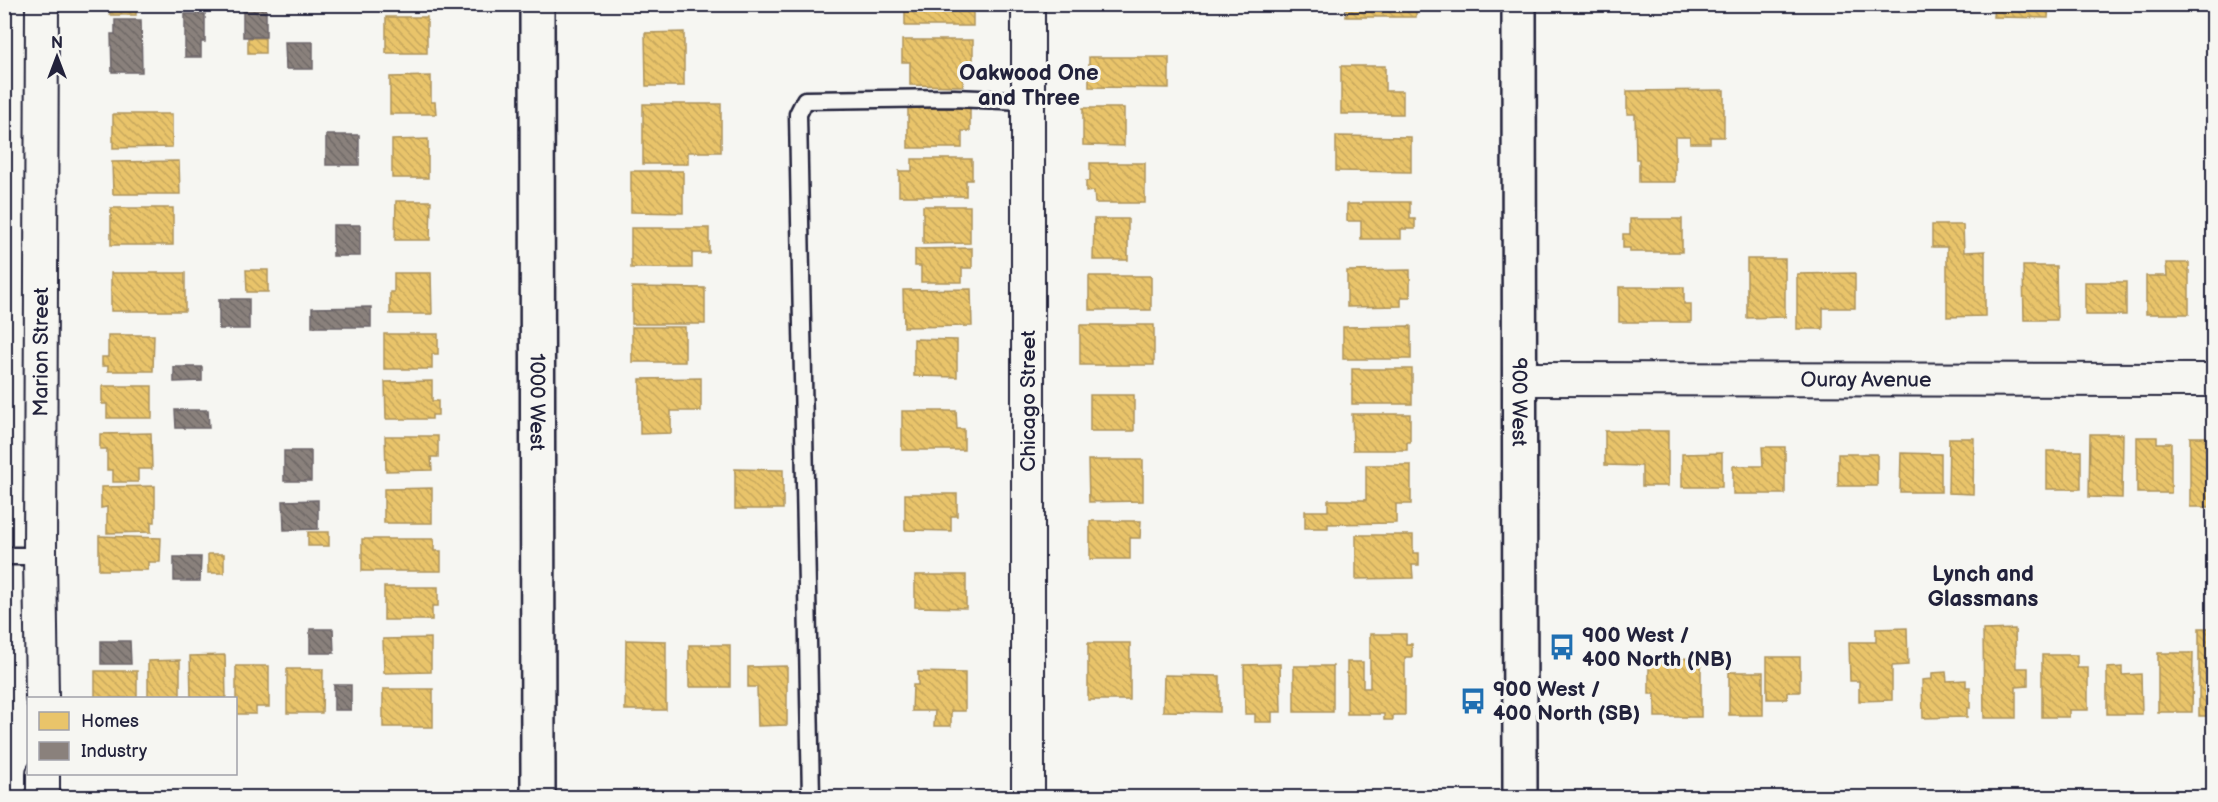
<svg xmlns="http://www.w3.org/2000/svg" width="2218" height="802" font-family="'Balsamiq Sans',sans-serif">
  <defs>
    <pattern id="homes-back-hatch" width="6" height="6" patternUnits="userSpaceOnUse" patternTransform="scale(1.5)"><rect width="6" height="6" fill="#e9c46a"/><path d="M-1 5l2 2M0 0l6 6M5-1l2 2" fill="none" stroke="#c8a85d"/></pattern>
    <pattern id="industry-back-hatch" width="6" height="6" patternUnits="userSpaceOnUse" patternTransform="scale(1.5)"><rect width="6" height="6" fill="#8a817c"/><path d="M-1 5l2 2M0 0l6 6M5-1l2 2" fill="none" stroke="#706967"/></pattern>
  </defs>
  <rect width="100%" height="100%" fill="#f6f6f2"/>
  <filter id="ink" filterUnits="userSpaceOnUse"><feTurbulence type="fractalNoise" baseFrequency=".0167" numOctaves="2"/><feDisplacementMap in="SourceGraphic" scale="12" xChannelSelector="R" yChannelSelector="G"/><feConvolveMatrix kernelMatrix="1 2 1 2 8 2 1 2 1" color-interpolation-filters="sRGB"/></filter>
  <g filter="url(#ink)">
    <g fill="url(#homes-back-hatch)" stroke="#ad935c" stroke-width="1.5">
      <rect x="110" y="4" width="26" height="11"/>
      <rect x="766" y="4" width="37" height="3"/>
      <rect x="905" y="4" width="68" height="22"/>
      <rect x="1302" y="4" width="24" height="6"/>
      <rect x="1346" y="4" width="70" height="13"/>
      <rect x="1887" y="4" width="26" height="4"/>
      <polygon points="1994,4 2049,4 2048,18 1993,17"/>
      <rect x="386" y="17" width="41" height="36"/>
      <polygon points="684,32 684,86 646,86 645,33"/>
      <rect x="248" y="38" width="17" height="15"/>
      <polygon points="902,40 973,40 973,65 963,65 963,86 910,85 910,62 902,62"/>
      <polygon points="1089,57 1169,57 1169,88 1089,87"/>
      <polygon points="1341,66 1385,66 1385,91 1403,91 1403,114 1341,114"/>
      <polygon points="431,76 431,102 435,102 436,114 390,114 390,77"/>
      <polygon points="1724,90 1724,137 1710,137 1710,143 1690,143 1690,137 1675,137 1675,182 1639,182 1639,159 1636,159 1635,114 1627,114 1627,91"/>
      <polygon points="643,104 721,104 721,152 688,152 688,164 643,164"/>
      <polygon points="908,108 970,108 970,131 962,131 962,148 908,148"/>
      <polygon points="1083,108 1124,108 1124,146 1083,145"/>
      <polygon points="113,114 172,114 172,147 113,148"/>
      <polygon points="1336,136 1411,137 1411,172 1336,171"/>
      <polygon points="428,139 428,178 392,178 392,140"/>
      <polygon points="912,159 972,159 972,180 966,180 966,196 899,196 899,171 912,171"/>
      <polygon points="179,161 180,194 113,194 112,162"/>
      <polygon points="1090,163 1145,163 1145,203 1095,203 1094,191 1086,192 1086,181 1090,181"/>
      <polygon points="631,171 683,171 683,213 631,212"/>
      <polygon points="396,201 431,201 430,240 395,240"/>
      <polygon points="1362,202 1410,202 1410,219 1415,219 1415,229 1401,229 1401,239 1361,239 1361,221 1347,221 1347,204 1362,204"/>
      <polygon points="923,206 970,206 970,243 923,244"/>
      <rect x="111" y="208" width="62" height="37"/>
      <polygon points="1094,219 1128,219 1128,260 1093,260"/>
      <polygon points="1630,219 1682,219 1682,252 1630,252 1630,248 1623,248 1623,234 1630,234"/>
      <polygon points="1932,225 1963,225 1964,252 1985,251 1985,316 1947,317 1947,247 1932,247"/>
      <polygon points="631,228 709,228 709,253 692,253 692,268 631,268"/>
      <polygon points="972,248 972,268 962,268 962,282 921,282 921,266 915,266 915,249"/>
      <polygon points="1747,259 1785,259 1785,317 1747,318"/>
      <polygon points="2166,263 2189,263 2189,314 2146,314 2146,276 2167,276"/>
      <polygon points="2023,266 2056,266 2057,320 2024,320"/>
      <polygon points="246,270 268,270 268,292 247,292"/>
      <polygon points="1410,270 1410,297 1401,297 1401,306 1347,307 1347,271"/>
      <rect x="111" y="273" width="74" height="38"/>
      <polygon points="394,273 431,273 432,314 390,314 390,292 394,292"/>
      <polygon points="1855,273 1855,308 1823,308 1823,329 1797,329 1797,274"/>
      <rect x="1089" y="276" width="62" height="34"/>
      <rect x="2085" y="282" width="41" height="33"/>
      <polygon points="632,287 705,288 705,324 632,324"/>
      <polygon points="1619,287 1684,287 1684,304 1691,304 1691,322 1619,322"/>
      <polygon points="971,289 972,326 904,327 903,290"/>
      <rect x="1080" y="325" width="74" height="40"/>
      <polygon points="1411,326 1411,359 1343,359 1343,327"/>
      <rect x="632" y="327" width="53" height="35"/>
      <polygon points="384,334 438,334 438,354 432,354 432,369 384,369"/>
      <polygon points="108,335 154,335 153,371 108,371 108,366 102,366 102,357 108,357"/>
      <polygon points="914,339 957,340 957,377 914,376"/>
      <rect x="1352" y="369" width="60" height="35"/>
      <polygon points="701,378 701,411 671,411 671,433 640,434 640,379"/>
      <polygon points="432,381 432,401 438,401 438,415 432,415 432,419 386,419 385,382"/>
      <polygon points="102,386 152,386 152,418 107,418 107,404 102,404"/>
      <rect x="1090" y="395" width="44" height="36"/>
      <polygon points="902,411 956,411 957,429 964,429 964,450 902,450"/>
      <polygon points="1352,414 1410,414 1410,442 1407,442 1407,450 1353,450"/>
      <polygon points="1605,431 1668,431 1668,486 1642,486 1642,466 1605,465"/>
      <polygon points="151,433 152,469 138,469 138,482 113,482 113,470 107,470 107,449 100,449 100,434"/>
      <polygon points="2090,434 2123,434 2122,498 2089,497"/>
      <polygon points="385,436 438,436 438,457 431,457 432,470 386,471"/>
      <polygon points="2137,437 2157,437 2157,443 2171,443 2171,493 2137,493"/>
      <polygon points="2190,437 2208,437 2208,444 2214,444 2214,507 2190,507"/>
      <polygon points="1949,438 1974,438 1973,494 1948,493"/>
      <polygon points="1762,447 1785,447 1785,494 1733,494 1733,466 1763,466"/>
      <rect x="2047" y="451" width="34" height="38"/>
      <polygon points="1722,453 1722,487 1682,487 1682,454"/>
      <polygon points="1901,453 1941,454 1941,492 1900,492"/>
      <rect x="1838" y="454" width="39" height="32"/>
      <polygon points="1088,460 1143,460 1143,501 1089,502"/>
      <polygon points="1366,465 1411,465 1411,504 1396,504 1396,523 1328,524 1328,528 1305,528 1305,511 1328,511 1328,500 1366,500"/>
      <polygon points="735,469 783,470 783,509 735,509"/>
      <polygon points="155,486 155,522 151,522 151,532 107,533 107,507 101,508 101,487"/>
      <polygon points="432,488 432,523 384,523 384,489"/>
      <polygon points="905,494 957,494 957,516 951,516 951,531 905,530"/>
      <polygon points="1090,521 1141,521 1140,538 1130,538 1130,559 1090,559"/>
      <rect x="308" y="532" width="21" height="14"/>
      <polygon points="1356,535 1413,535 1413,553 1419,553 1419,565 1412,565 1413,578 1356,579"/>
      <polygon points="99,536 161,538 160,562 148,562 148,570 99,570"/>
      <polygon points="362,539 434,539 434,551 441,551 441,571 362,571"/>
      <rect x="208" y="554" width="16" height="19"/>
      <polygon points="915,575 966,575 966,608 915,607"/>
      <polygon points="384,587 438,587 438,606 432,606 432,620 384,620"/>
      <polygon points="1907,628 1908,665 1892,666 1892,700 1859,701 1859,681 1850,681 1849,642 1876,642 1876,629"/>
      <rect x="2199" y="628" width="15" height="88"/>
      <polygon points="2015,629 2016,668 2028,668 2028,686 2016,687 2016,718 1984,718 1983,630"/>
      <polygon points="1370,634 1406,634 1406,644 1412,644 1412,657 1405,657 1405,715 1393,715 1393,720 1384,720 1384,714 1347,714 1347,662 1363,662 1363,688 1370,688"/>
      <polygon points="431,638 431,672 384,673 383,639"/>
      <polygon points="626,640 666,641 666,710 625,710"/>
      <rect x="1088" y="643" width="42" height="57"/>
      <rect x="689" y="645" width="41" height="42"/>
      <polygon points="2158,653 2193,653 2192,712 2158,712"/>
      <polygon points="225,655 226,698 191,698 190,656"/>
      <polygon points="2042,655 2077,655 2077,668 2088,668 2088,710 2069,710 2069,717 2042,717"/>
      <polygon points="1767,657 1800,657 1800,692 1787,692 1787,699 1767,699"/>
      <polygon points="1701,658 1701,717 1655,717 1655,694 1649,694 1649,659"/>
      <polygon points="180,660 180,698 148,698 148,661"/>
      <polygon points="1280,664 1281,712 1272,712 1272,722 1255,722 1255,714 1245,714 1244,665"/>
      <polygon points="236,666 269,666 269,707 256,707 256,714 236,714"/>
      <polygon points="787,666 787,725 758,726 757,687 748,687 748,667"/>
      <rect x="1294" y="666" width="39" height="46"/>
      <polygon points="2122,667 2122,675 2141,674 2142,714 2107,714 2107,668"/>
      <polygon points="287,669 323,669 322,713 287,713"/>
      <rect x="95" y="671" width="42" height="27"/>
      <polygon points="918,672 965,673 965,711 951,711 951,726 934,726 935,711 912,711 913,685 918,685"/>
      <rect x="1729" y="672" width="34" height="43"/>
      <polygon points="1946,672 1947,681 1966,680 1966,687 1970,687 1970,708 1967,708 1967,717 1923,718 1922,680 1932,679 1932,673"/>
      <polygon points="1164,675 1220,676 1220,712 1163,711"/>
      <rect x="383" y="689" width="50" height="38"/>
    </g>
    <g fill="url(#industry-back-hatch)" stroke="#6b6468" stroke-width="1.5">
      <rect x="243" y="7" width="23" height="30"/>
      <polygon points="185,14 205,14 205,42 201,42 201,57 185,57"/>
      <polygon points="115,20 141,20 142,72 112,72 111,34 115,34"/>
      <polygon points="285,42 313,42 313,69 286,69"/>
      <rect x="326" y="135" width="33" height="30"/>
      <rect x="333" y="225" width="27" height="31"/>
      <rect x="219" y="299" width="30" height="30"/>
      <polygon points="371,307 371,327 312,327 312,308"/>
      <polygon points="174,367 202,367 202,381 174,382"/>
      <polygon points="175,410 208,410 209,428 176,428"/>
      <rect x="284" y="451" width="27" height="30"/>
      <polygon points="318,500 318,529 284,530 283,501"/>
      <polygon points="174,557 201,557 200,581 174,581"/>
      <polygon points="310,629 333,629 334,653 310,653"/>
      <polygon points="101,641 130,641 131,664 101,664"/>
      <rect x="334" y="685" width="17" height="25"/>
    </g>
    <g fill="none" stroke-linecap="round" stroke-linejoin="round">
      <g stroke="#22223b" stroke-width="21">
        <g id="lane">
          <polyline points="4,556 40,556"/>
          <polyline points="811,798 798,114 805,100 954,98 1028,101"/>
        </g>
      </g>
      <g stroke="#22223b" stroke-width="36">
        <g id="street">
          <polyline points="1028,4 1028,798"/>
          <path id="s1" d="M1520,379L2214,380"/>
          <path id="s2" d="M42,698L40,556L42,4"/>
          <polyline points="43,774 43,798"/>
        </g>
      </g>
      <g stroke="#22223b" stroke-width="38">
        <g id="secondary">
          <path id="s3" d="M537,4L538,798"/>
          <path id="s4" d="M1519,4L1520,798"/>
        </g>
      </g>
      <use href="#lane" stroke="#f6f6f2" stroke-width="16"/>
      <use href="#street" stroke="#f6f6f2" stroke-width="32"/>
      <use href="#secondary" stroke="#f6f6f2" stroke-width="33"/>
    </g>
  </g>
  <defs>
    <g id="bus-bare" transform="scale(2.07)"><path d="M-5-6H5V4H4V6H2V4H-2V6H-4V4H-5ZM-3.5-4V0h7V-4ZM-3.5 1.2v1.5H-2V1.2ZM2 1.2v1.5H3.5V1.2Z" fill="#1f6fb2" stroke="#f6f6f2" stroke-width="2.5" paint-order="stroke"/></g>
  </defs>
  <g fill-rule="evenodd">
    <use href="#bus-bare" x="1562" y="647"/>
    <use href="#bus-bare" x="1473" y="701"/>
  </g>
  <g text-anchor="middle" stroke-width="6" stroke-linejoin="round" paint-order="stroke">
    <g font-size="21" fill="#22223b" stroke="#f6f6f2">
      <text dy="7" stroke="none"><textPath href="#s2" startOffset="346">Marion Street</textPath></text>
      <text dy="7" stroke="none"><textPath href="#s1" startOffset="346">Ouray Avenue</textPath></text>
      <text dy="7" stroke="none"><textPath href="#s3" startOffset="398">1000 West</textPath></text>
      <text transform="translate(1028 401) rotate(-90)" y="7">Chicago Street</text>
      <text dy="7" stroke="none"><textPath href="#s4" startOffset="398">900 West</textPath></text>
    </g>
    <g font-size="21" font-weight="bold" fill="#22223b" stroke="#f6f6f2" text-anchor="start">
      <text x="1582" y="642">900 West /<tspan x="1582" dy="24">400 North (NB)</tspan></text>
      <text x="1493" y="696">900 West /<tspan x="1493" dy="24">400 North (SB)</tspan></text>
    </g>
    <g font-size="22" font-weight="bold" fill="#22223b" stroke="#f6f6f2">
      <text x="1029" y="80">Oakwood One<tspan x="1029" dy="25">and Three</tspan></text>
      <text x="1983" y="581">Lynch and<tspan x="1983" dy="25">Glassmans</tspan></text>
    </g>
  </g>
  <rect width="2218" height="802" fill="none" stroke="#f6f6f2" stroke-width="24"/>
  <rect x="12" y="12" width="2194" height="778" fill="none" stroke="#22223b" stroke-width="2" filter="url(#ink)"/>
  <rect x="27" y="697" width="210" height="78" fill="#f6f6f2" stroke="#a1a1a9" stroke-width="1.5"/>
  <rect x="39" y="712" width="30" height="18" fill="#e9c46a" stroke="#a1a1a9" stroke-width="1.5"/>
  <text x="81" y="727" font-size="18" fill="#22223b">Homes</text>
  <rect x="39" y="742" width="30" height="18" fill="#8a817c" stroke="#a1a1a9" stroke-width="1.5"/>
  <text x="81" y="757" font-size="18" fill="#22223b">Industry</text>
  <g transform="translate(57 57)" stroke="#f6f6f2" stroke-width="4.5" paint-order="stroke">
  <path d="M0-4.5L10 22L0 15L-10 22Z" fill="#22223b"/>
  <text y="-9" font-size="16" font-weight="bold" text-anchor="middle" fill="#22223b">N</text>
  </g>
</svg>
